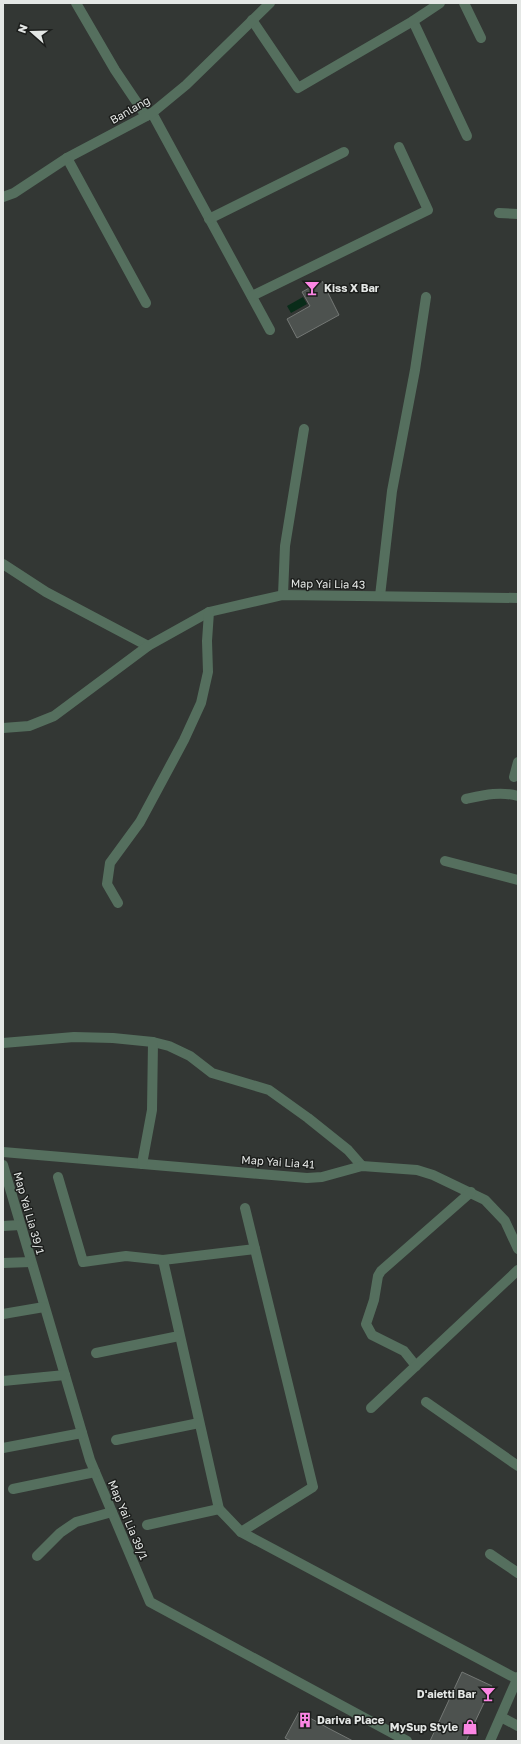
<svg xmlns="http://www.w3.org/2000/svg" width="521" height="1744" font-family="'Golos Text',sans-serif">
  <rect width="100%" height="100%" fill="#333734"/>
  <polygon fill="#092c19" points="303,297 307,304 291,313 287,306"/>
  <g fill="#4d524f" stroke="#747875">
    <polygon points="322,281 339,315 297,338 287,319 310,306 302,292"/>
    <polygon points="462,1672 492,1686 482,1707 466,1741 430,1741"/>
    <polygon points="299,1712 328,1728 353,1741 291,1741 285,1738"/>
  </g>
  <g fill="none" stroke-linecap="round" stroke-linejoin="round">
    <g stroke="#556f5e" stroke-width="10">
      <polyline points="76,3 115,70 146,116"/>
      <polyline points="464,3 481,38"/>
      <polyline points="252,20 298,88 413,21 440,3"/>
      <polyline points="413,21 467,136"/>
      <polyline points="152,113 270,330"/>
      <polyline points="67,158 146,303"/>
      <polyline points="3,197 14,193 67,158 152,113 186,85 270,3"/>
      <polyline points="499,213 518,214"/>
      <polyline points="209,219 344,152"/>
      <polyline points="252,296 428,210 399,147"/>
      <polyline points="3,564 46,592 148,646"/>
      <polyline points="283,595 285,546 304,429"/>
      <polyline points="380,596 392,491 415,370 426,297"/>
      <polyline points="3,728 29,726 54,716 148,646 209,612 283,595 518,598"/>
      <polyline points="514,777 518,762"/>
      <path d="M466,799C484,795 500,791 518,796"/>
      <polyline points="445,861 518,880"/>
      <polyline points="118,903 107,884 110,863 140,822 184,740 201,703 208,672 207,641 209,612"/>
      <polyline points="3,1043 74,1037 113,1038 153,1042 169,1046 190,1056 212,1073 269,1090 308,1118 348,1150 362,1166"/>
      <polyline points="3,1152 307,1178 322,1177 362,1166 417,1170 433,1175 485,1200 505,1221 518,1249"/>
      <polyline points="142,1164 152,1110 153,1042"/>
      <polyline points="3,1165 90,1460 150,1602 407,1741"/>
      <polyline points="58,1177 83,1262 126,1256 163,1260 255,1249"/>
      <polyline points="3,1226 20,1225"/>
      <polyline points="163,1260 219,1509 241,1532 517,1679"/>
      <polyline points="3,1263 31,1262"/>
      <polyline points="3,1314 44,1307"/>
      <polyline points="96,1353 179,1336"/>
      <polyline points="416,1366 404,1351 372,1335 366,1324 374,1300 378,1276 381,1271 471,1192"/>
      <polyline points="3,1381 65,1375"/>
      <polyline points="426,1402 518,1466"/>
      <polyline points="371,1408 518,1270"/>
      <polyline points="116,1440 199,1423"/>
      <polyline points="3,1448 82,1433"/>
      <polyline points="13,1489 95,1472"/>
      <polyline points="147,1525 219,1509"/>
      <polyline points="241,1532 313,1487 245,1208"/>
      <polyline points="490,1554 518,1573"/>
      <polyline points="37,1556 60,1533 76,1522 112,1512"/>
      <polyline points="501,1717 518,1726"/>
      <polyline points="490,1741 518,1677"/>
    </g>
  </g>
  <defs>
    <g id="bar-bare" transform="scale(1.2)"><path d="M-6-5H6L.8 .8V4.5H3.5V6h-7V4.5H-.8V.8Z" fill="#fc86e4" stroke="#1c1e1c" stroke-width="2.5" paint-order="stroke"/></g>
    <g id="building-bare" transform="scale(1.2)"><path d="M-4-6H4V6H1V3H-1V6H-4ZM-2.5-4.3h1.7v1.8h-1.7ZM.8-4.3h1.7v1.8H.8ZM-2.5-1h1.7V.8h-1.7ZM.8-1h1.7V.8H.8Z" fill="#fc86e4" stroke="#1c1e1c" stroke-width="2.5" paint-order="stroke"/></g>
    <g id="shop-bare" transform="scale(1.2)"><path d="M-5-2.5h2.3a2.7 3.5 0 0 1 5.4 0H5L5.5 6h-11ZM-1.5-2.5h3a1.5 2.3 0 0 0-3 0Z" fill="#fc86e4" stroke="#1c1e1c" stroke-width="2.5" paint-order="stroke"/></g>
  </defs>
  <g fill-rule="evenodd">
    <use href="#bar-bare" x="312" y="288"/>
    <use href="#bar-bare" x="488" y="1694"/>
    <use href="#building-bare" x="305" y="1720"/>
    <use href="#shop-bare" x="470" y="1727"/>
  </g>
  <g text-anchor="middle" stroke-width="3" stroke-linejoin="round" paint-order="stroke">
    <g font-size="11" fill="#e4e7e5" stroke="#1c1e1c">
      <text transform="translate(130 110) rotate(-30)" y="4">Banlang</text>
      <text transform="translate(328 584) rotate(1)" y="4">Map Yai Lia 43</text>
      <text transform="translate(278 1162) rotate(4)" y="4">Map Yai Lia 41</text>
      <text transform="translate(29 1213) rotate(74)" y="4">Map Yai Lia 39/1</text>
      <text transform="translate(128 1520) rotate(67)" y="4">Map Yai Lia 39/1</text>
    </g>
    <g font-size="11" font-weight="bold" fill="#e4e7e5" stroke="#1c1e1c" text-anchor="start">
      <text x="324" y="292">Kiss X Bar</text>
      <text x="476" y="1698" text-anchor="end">D'aietti Bar</text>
      <text x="317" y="1724">Dariva Place</text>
      <text x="458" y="1731" text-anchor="end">MySup Style</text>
    </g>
  </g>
  <rect width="521" height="1744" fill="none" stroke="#e4e7e5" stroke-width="8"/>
  <g transform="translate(32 32) rotate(290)" stroke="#1c1e1c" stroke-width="3" paint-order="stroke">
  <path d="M0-3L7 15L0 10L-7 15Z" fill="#e4e7e5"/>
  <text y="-6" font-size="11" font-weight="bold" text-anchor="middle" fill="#e4e7e5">N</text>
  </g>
</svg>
